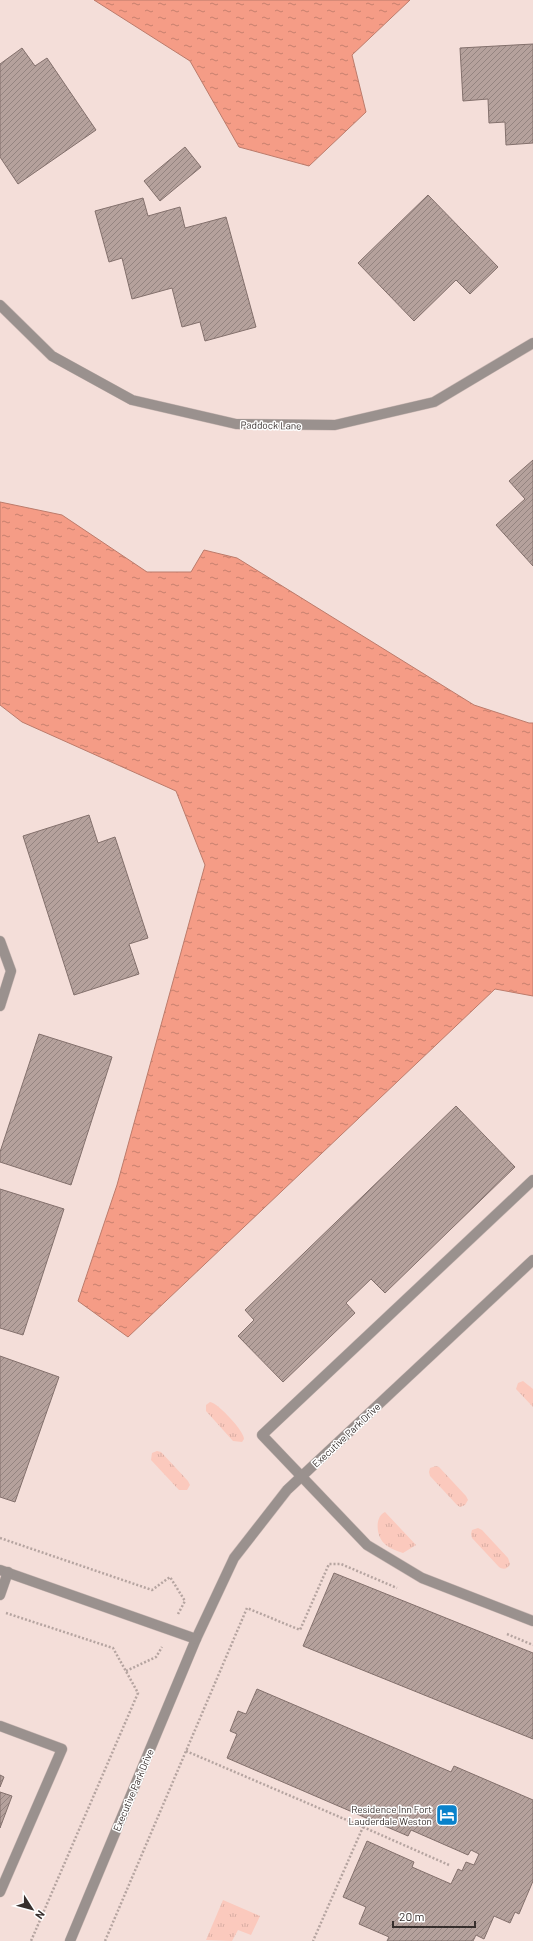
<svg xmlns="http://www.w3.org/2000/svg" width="533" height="1941" font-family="Barlow,sans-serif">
  <defs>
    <pattern id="grass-tufts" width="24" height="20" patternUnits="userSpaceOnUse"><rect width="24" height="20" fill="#fbc9bd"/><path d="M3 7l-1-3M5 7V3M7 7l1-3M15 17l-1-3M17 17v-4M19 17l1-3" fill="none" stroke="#d8ada3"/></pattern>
    <pattern id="water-ripples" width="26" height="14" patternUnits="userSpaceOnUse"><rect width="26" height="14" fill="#f59c86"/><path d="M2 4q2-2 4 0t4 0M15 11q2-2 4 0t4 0" fill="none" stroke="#c7806e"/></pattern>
    <pattern id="building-hatch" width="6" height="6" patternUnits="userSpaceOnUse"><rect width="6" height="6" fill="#b5a19c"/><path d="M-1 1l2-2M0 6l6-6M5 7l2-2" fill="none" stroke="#948480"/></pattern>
  </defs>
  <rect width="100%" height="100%" fill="#f4ded9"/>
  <g fill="url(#grass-tufts)">
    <polygon points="523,1381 533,1389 533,1407 516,1389 518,1383"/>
    <path d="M210,1402C218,1403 244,1431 244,1439L242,1442L233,1441L206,1411V1405Z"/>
    <polygon points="157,1451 161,1452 188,1481 190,1485 187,1490 179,1490 151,1460 152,1453"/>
    <polygon points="436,1466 439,1467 466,1496 468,1500 465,1505 460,1507 457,1505 430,1476 429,1472 430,1468"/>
    <path d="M385,1512L416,1545L403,1553C397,1551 391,1549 386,1545C376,1538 374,1517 385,1512Z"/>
    <path d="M478,1528L482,1530L508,1558L510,1564C508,1569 503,1570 499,1567L472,1538L471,1534L472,1530Z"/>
    <polygon points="223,1900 260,1916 251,1935 238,1930 232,1941 206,1940"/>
  </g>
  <g fill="url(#water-ripples)" stroke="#bc7b6b">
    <polygon points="94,0 410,0 352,55 366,112 309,166 239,147 190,61"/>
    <polygon points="0,502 62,515 147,572 191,572 204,550 237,558 474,705 529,723 533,723 533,996 495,989 128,1337 78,1301 117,1185 205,865 176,791 22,722 0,705"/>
  </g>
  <g fill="url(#building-hatch)" stroke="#83706c">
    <polygon points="533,44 533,143 506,145 505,122 489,123 488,99 463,101 460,48"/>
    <polygon points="22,48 35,66 47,58 96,130 18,184 0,157 0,64"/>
    <polygon points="185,147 201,167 160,201 144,181"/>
    <polygon points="428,195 498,267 470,294 456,280 414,321 358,263"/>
    <polygon points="143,198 148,216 180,207 185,228 226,217 256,327 205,341 200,322 182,327 172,288 132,299 122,258 109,262 95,211"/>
    <polygon points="533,460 533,566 496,525 525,499 509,481"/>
    <polygon points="89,815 98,843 115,837 148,938 129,944 139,974 74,995 23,836"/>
    <polygon points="39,1034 112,1057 71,1185 0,1162 0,1152"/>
    <polygon points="456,1106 515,1167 385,1293 371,1279 346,1303 355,1313 283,1382 238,1336 254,1320 245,1310"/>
    <polygon points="0,1189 64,1209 23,1335 0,1328"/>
    <polygon points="0,1356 59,1377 15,1502 0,1497"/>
    <polygon points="334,1573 533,1653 533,1739 303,1646"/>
    <polygon points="257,1689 451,1772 454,1766 533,1800 533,1881 519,1914 515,1912 510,1923 494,1916 484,1939 476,1935 473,1941 387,1941 389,1937 359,1924 366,1907 343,1897 367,1841 414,1862 412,1867 451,1884 458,1869 462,1871 466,1862 474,1865 479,1854 471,1850 468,1855 411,1830 408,1836 227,1758 237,1734 230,1731 238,1711 246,1714"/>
    <polygon points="0,1775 4,1777 0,1787"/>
    <polygon points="0,1792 12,1796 0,1828"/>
  </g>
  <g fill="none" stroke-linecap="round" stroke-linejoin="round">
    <g stroke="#cebbb7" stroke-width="11">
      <g id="minor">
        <polyline points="0,305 52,356 132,400 236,424 335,425 434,402 533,343"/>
        <polyline points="0,941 11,971 0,1006"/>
        <polyline points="533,1180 262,1435 367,1545 422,1578 533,1621"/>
        <polyline points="0,1570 196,1639 70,1941"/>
        <polyline points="0,1595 8,1572"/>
        <polyline points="196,1639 234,1558 287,1490 533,1260"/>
        <polyline points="0,1726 62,1749 0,1892"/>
      </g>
    </g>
    <g stroke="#b5a4a0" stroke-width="2.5" stroke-dasharray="2 2" stroke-linecap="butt">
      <polyline points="0,1538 152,1590 170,1577 185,1601 178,1614"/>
      <polyline points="6,1613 113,1648 138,1693 31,1941"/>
      <polyline points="507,1634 533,1645"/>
      <polyline points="126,1671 156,1657 162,1647"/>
      <polyline points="186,1751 363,1827 313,1941"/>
      <polyline points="363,1827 449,1865"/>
      <polyline points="105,1941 247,1608 300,1630 329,1564 341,1564 397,1588"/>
    </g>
    <use href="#minor" stroke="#9a918e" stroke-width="10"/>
  </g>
  <defs>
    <g id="hotel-square" transform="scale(1.15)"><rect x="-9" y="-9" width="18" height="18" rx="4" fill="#0982cb" stroke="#fff"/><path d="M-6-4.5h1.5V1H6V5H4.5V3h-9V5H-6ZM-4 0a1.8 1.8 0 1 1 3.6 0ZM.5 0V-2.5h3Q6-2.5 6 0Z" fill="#fff"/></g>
  </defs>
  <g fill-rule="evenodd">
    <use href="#hotel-square" x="447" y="1815"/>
  </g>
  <g text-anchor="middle" stroke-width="3" stroke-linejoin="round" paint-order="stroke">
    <g font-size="10" fill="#372f2d" stroke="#fff">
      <text transform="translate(271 425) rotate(1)" y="4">Paddock Lane</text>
      <text transform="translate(346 1435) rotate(-43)" y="4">Executive Park Drive</text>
      <text transform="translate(133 1790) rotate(-67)" y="4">Executive Park Drive</text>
    </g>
    <g font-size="10" fill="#372f2d" stroke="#fff" text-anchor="end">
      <text x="432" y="1813">Residence Inn Fort<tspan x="432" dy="12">Lauderdale Weston</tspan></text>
    </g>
  </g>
  <g transform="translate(32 1909) rotate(126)" stroke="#ffffff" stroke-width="3" paint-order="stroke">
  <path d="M0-3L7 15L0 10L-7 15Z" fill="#372f2d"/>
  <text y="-6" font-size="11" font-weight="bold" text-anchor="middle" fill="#372f2d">N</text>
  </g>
  <path d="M393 1921v6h82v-6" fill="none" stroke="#372f2d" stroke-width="2"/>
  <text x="399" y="1921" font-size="12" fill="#372f2d" stroke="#ffffff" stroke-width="3" paint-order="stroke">20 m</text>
</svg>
